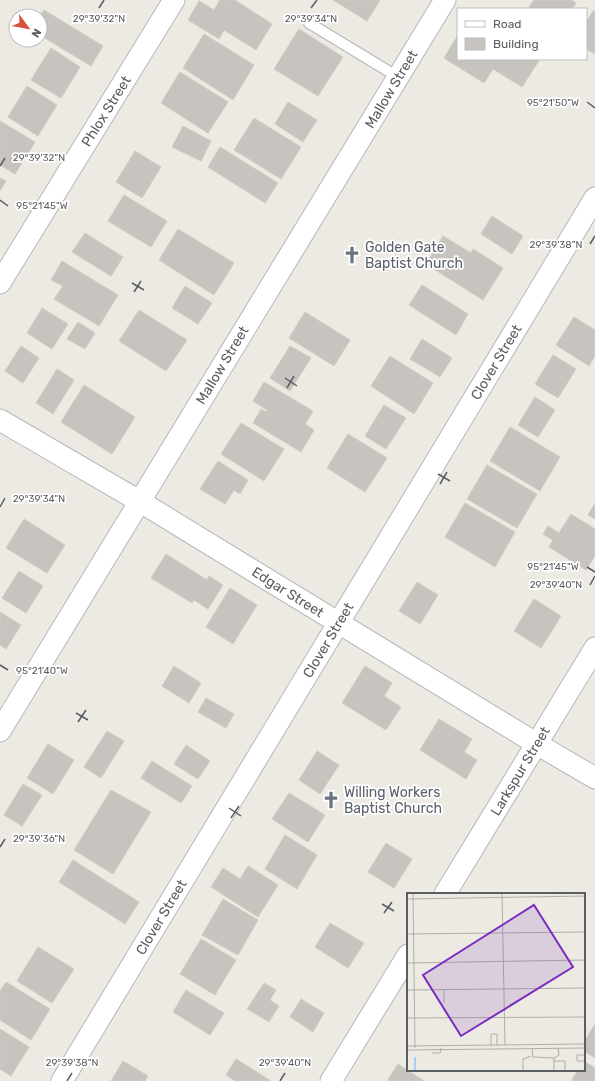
<svg xmlns="http://www.w3.org/2000/svg" width="595" height="1081" font-family="Rubik,sans-serif">
  <rect width="100%" height="100%" fill="#eceae2"/>
  <g fill="#c7c4bf" stroke="#d0ccc1">
    <polygon points="220,0 235,0 272,24 256,50 224,30 219,39 188,20 199,1 214,10"/>
    <polygon points="333,0 380,0 367,21"/>
    <polygon points="534,0 572,0 576,3 572,9 528,9"/>
    <polygon points="44,10 103,46 91,66 40,35 40,16"/>
    <polygon points="593,11 595,12 595,54 586,49 586,31 587,29 586,29 586,23"/>
    <polygon points="299,29 343,57 318,96 274,69"/>
    <polygon points="204,34 254,65 233,100 183,68"/>
    <polygon points="458,35 458,59 540,59 522,87 493,69 484,83 444,58"/>
    <polygon points="51,48 80,67 61,98 31,80"/>
    <polygon points="180,72 228,102 208,133 161,103"/>
    <polygon points="27,86 57,105 38,136 8,117"/>
    <polygon points="288,102 317,120 303,142 275,124"/>
    <polygon points="254,118 301,147 281,179 234,150"/>
    <polygon points="0,121 35,142 15,174 0,165"/>
    <polygon points="183,126 211,141 201,161 172,147"/>
    <polygon points="220,147 278,183 265,203 208,167"/>
    <polygon points="135,151 161,167 142,198 116,182"/>
    <polygon points="0,178 6,181 0,191"/>
    <polygon points="124,195 167,221 151,247 108,221"/>
    <polygon points="492,216 523,236 512,254 481,234"/>
    <polygon points="178,229 234,263 214,295 159,260"/>
    <polygon points="85,233 123,257 111,276 72,252"/>
    <polygon points="443,236 471,253 473,249 503,268 483,300 426,264"/>
    <polygon points="62,261 118,295 99,326 54,299 63,286 51,280"/>
    <polygon points="422,285 468,314 456,335 409,305"/>
    <polygon points="185,286 212,303 198,324 172,308"/>
    <polygon points="42,308 68,324 52,349 27,333"/>
    <polygon points="139,310 187,340 166,371 119,341"/>
    <polygon points="305,312 350,340 334,366 289,338"/>
    <polygon points="574,317 595,330 595,356 589,366 556,345"/>
    <polygon points="78,322 95,333 85,349 67,339"/>
    <polygon points="422,339 452,358 440,377 410,359"/>
    <polygon points="21,346 39,358 23,383 5,371"/>
    <polygon points="290,346 311,358 290,391 270,378"/>
    <polygon points="553,355 576,369 558,398 535,384"/>
    <polygon points="390,356 433,383 414,414 371,386"/>
    <polygon points="57,369 74,380 53,414 36,403"/>
    <polygon points="264,382 313,411 305,424 314,430 301,452 253,423 261,409 266,412 267,410 253,401"/>
    <polygon points="84,385 135,417 112,454 61,422"/>
    <polygon points="535,397 555,410 538,437 518,425"/>
    <polygon points="384,405 406,418 386,449 365,436"/>
    <polygon points="241,423 284,449 264,481 221,454"/>
    <polygon points="510,427 560,457 540,491 490,461"/>
    <polygon points="348,434 387,458 365,492 327,468"/>
    <polygon points="218,461 248,480 240,494 234,490 225,504 200,489"/>
    <polygon points="487,465 537,494 517,528 467,499"/>
    <polygon points="465,503 515,532 495,567 445,537"/>
    <polygon points="595,503 595,519 588,515"/>
    <polygon points="571,514 595,529 595,556 586,570 549,547 553,540 543,534 548,526 559,533"/>
    <polygon points="24,519 65,545 47,573 6,548"/>
    <polygon points="166,554 207,580 209,576 223,585 208,609 194,600 192,603 151,578"/>
    <polygon points="19,571 43,586 26,613 2,598"/>
    <polygon points="417,582 438,595 420,624 399,611"/>
    <polygon points="230,588 257,605 233,644 206,627"/>
    <polygon points="534,599 561,616 541,648 514,631"/>
    <polygon points="0,612 21,625 6,649 0,645"/>
    <polygon points="174,666 201,683 189,703 162,686"/>
    <polygon points="365,666 392,683 384,696 401,707 386,730 342,703"/>
    <polygon points="206,698 234,714 226,728 198,712"/>
    <polygon points="439,719 472,739 464,752 477,760 466,779 420,750"/>
    <polygon points="107,731 124,741 101,778 84,767"/>
    <polygon points="48,744 74,760 53,794 27,778"/>
    <polygon points="186,745 210,761 198,779 174,764"/>
    <polygon points="317,751 339,765 320,794 299,780"/>
    <polygon points="152,761 192,786 181,803 141,778"/>
    <polygon points="23,784 42,795 22,826 4,815"/>
    <polygon points="111,790 151,812 113,874 74,850"/>
    <polygon points="289,793 325,815 308,842 272,819"/>
    <polygon points="285,835 317,855 297,889 265,869"/>
    <polygon points="386,843 412,859 394,888 368,872"/>
    <polygon points="73,860 139,902 125,924 59,882"/>
    <polygon points="248,866 278,885 258,917 211,887 223,868 240,879"/>
    <polygon points="223,899 258,920 238,955 202,935"/>
    <polygon points="330,923 364,943 348,968 315,947"/>
    <polygon points="201,939 236,960 215,995 180,974"/>
    <polygon points="38,947 74,969 52,1003 17,981"/>
    <polygon points="6,982 50,1009 31,1040 0,1020 0,991"/>
    <polygon points="264,983 276,990 270,1000 279,1006 269,1022 247,1009"/>
    <polygon points="186,990 224,1013 210,1035 173,1012"/>
    <polygon points="301,999 324,1013 313,1032 290,1017"/>
    <polygon points="595,1024 595,1058 584,1051 584,1042"/>
    <polygon points="0,1029 29,1047 11,1076 0,1069"/>
    <polygon points="236,1059 271,1081 235,1081 226,1075"/>
    <polygon points="123,1061 148,1076 145,1081 111,1081"/>
    <polygon points="584,1061 595,1068 595,1081 571,1081 578,1070 584,1070"/>
    <polygon points="398,1064 424,1081 387,1081"/>
  </g>
  <g fill="none" stroke-linecap="round" stroke-linejoin="round">
    <g stroke="#b5b7bb" stroke-width="12">
      <polyline id="lane" points="309,23 398,77"/>
    </g>
    <g stroke="#b5b7bb" stroke-width="23">
      <g id="street">
        <polyline points="0,283 174,0"/>
        <polyline points="0,420 139,501 537,744 595,778"/>
        <polyline points="0,731 445,0"/>
        <polyline points="445,894 595,648"/>
        <polyline points="62,1081 595,198"/>
        <polyline points="331,1081 408,955"/>
      </g>
    </g>
    <use href="#lane" stroke="#fff" stroke-width="10"/>
    <use href="#street" stroke="#fff" stroke-width="21"/>
  </g>
  <path fill="none" stroke="#5a5d61" stroke-width="1.5" d="M99,8L104,0M311,8L317,0M587,102L595,108M0,166L5,158M0,200L8,206M590,244L595,236M132,283L144,290M134,292L141,281M285,378L297,386M287,388L294,376M438,474L450,481M440,484L447,472M0,507L5,498M587,567L595,572M590,585L595,576M0,665L8,670M76,713L88,720M78,722L86,710M229,808L241,816M231,818L239,806M0,847L5,839M382,904L394,911M384,913L392,902M67,1081L72,1073M280,1081L285,1073"/>
  <defs>
    <g id="church-bare" transform="scale(1.38)"><path d="M-1.2-6h2.4v3.5h3.3v2.4h-3.3V6h-2.4V-.1h-3.3v-2.4h3.3Z" fill="#6b7280" stroke="#fff" stroke-width="2.5" paint-order="stroke"/></g>
  </defs>
  <g fill-rule="evenodd">
    <use href="#church-bare" x="352" y="255"/>
    <use href="#church-bare" x="331" y="800"/>
  </g>
  <g text-anchor="middle" stroke-width="3.5" stroke-linejoin="round" paint-order="stroke">
    <g font-size="14" fill="#5a5d61" stroke="#fff">
      <text transform="translate(391 89) rotate(-59)" y="5">Mallow Street</text>
      <text transform="translate(106 111) rotate(-58)" y="5">Phlox Street</text>
      <text transform="translate(496 362) rotate(-59)" y="5">Clover Street</text>
      <text transform="translate(222 365) rotate(-59)" y="5">Mallow Street</text>
      <text transform="translate(288 592) rotate(32)" y="5">Edgar Street</text>
      <text transform="translate(328 640) rotate(-59)" y="5">Clover Street</text>
      <text transform="translate(520 771) rotate(-59)" y="5">Larkspur Street</text>
      <text transform="translate(161 917) rotate(-59)" y="5">Clover Street</text>
    </g>
    <g font-size="14" fill="#5b616d" stroke="#fff" text-anchor="start">
      <text x="365" y="252">Golden Gate<tspan x="365" dy="16">Baptist Church</tspan></text>
      <text x="344" y="797">Willing Workers<tspan x="344" dy="16">Baptist Church</tspan></text>
    </g>
  </g>
  <g transform="translate(407 893)">
    <rect width="178" height="178" fill="#eceae2"/>
    <path fill="none" stroke="#a7cff6" stroke-width="2" d="M8,164V178"/>
    <path fill="none" stroke="#aeaeaa" stroke-width="1" d="M6,0L8,155M95,0L98,152M0,6L178,3M0,41L178,39M0,70L178,67M0,97L178,95M37,97V110M0,125L178,124M84,152V141H90V152M0,153L178,151M125,155L126,164L147,165M0,157L178,155M25,160H33L34,155M178,162H170V168H178M147,168H158V178M116,178V166L124,163M147,178V165L152,162L151,155"/>
    <path fill="#7b2cbf" fill-opacity="0.15" stroke="#7b2cbf" stroke-width="2" d="M127,12L166,74L54,143L16,82Z"/>
    <rect width="178" height="178" fill="none" stroke="#5a5d61" stroke-width="2"/>
  </g>
  <g font-size="10" text-anchor="middle" fill="#5a5d61" stroke="#fff" stroke-width="3.5" stroke-linejoin="round" paint-order="stroke">
    <text x="99" y="22">29°39'32"N</text>
    <text x="311" y="22">29°39'34"N</text>
    <text x="553" y="106">95°21'50"W</text>
    <text x="39" y="161">29°39'32"N</text>
    <text x="42" y="209">95°21'45"W</text>
    <text x="556" y="248">29°39'38"N</text>
    <text x="39" y="502">29°39'34"N</text>
    <text x="553" y="570">95°21'45"W</text>
    <text x="556" y="588">29°39'40"N</text>
    <text x="42" y="674">95°21'40"W</text>
    <text x="39" y="842">29°39'36"N</text>
    <text x="72" y="1066">29°39'38"N</text>
    <text x="285" y="1066">29°39'40"N</text>
  </g>
  <rect x="457" y="8" width="130" height="52" fill="#ffffff" stroke="#bdbec0"/>
  <rect x="465" y="21" width="20" height="6" fill="#ffffff" stroke="#bdbec0"/>
  <text x="493" y="28" font-size="12" fill="#5a5d61">Road</text>
  <rect x="465" y="38" width="20" height="12" fill="#c7c4bf" stroke="#bdbec0"/>
  <text x="493" y="48" font-size="12" fill="#5a5d61">Building</text>
  <g transform="translate(28 28) rotate(122)"><circle r="19" fill="#ffffff" stroke="#bdbec0"/>
  <path d="M0-3L7 15L0 10L-7 15Z" fill="#d8513c"/>
  <text y="-6" font-size="11" font-weight="bold" text-anchor="middle" fill="#5a5d61">N</text>
  </g>
</svg>
